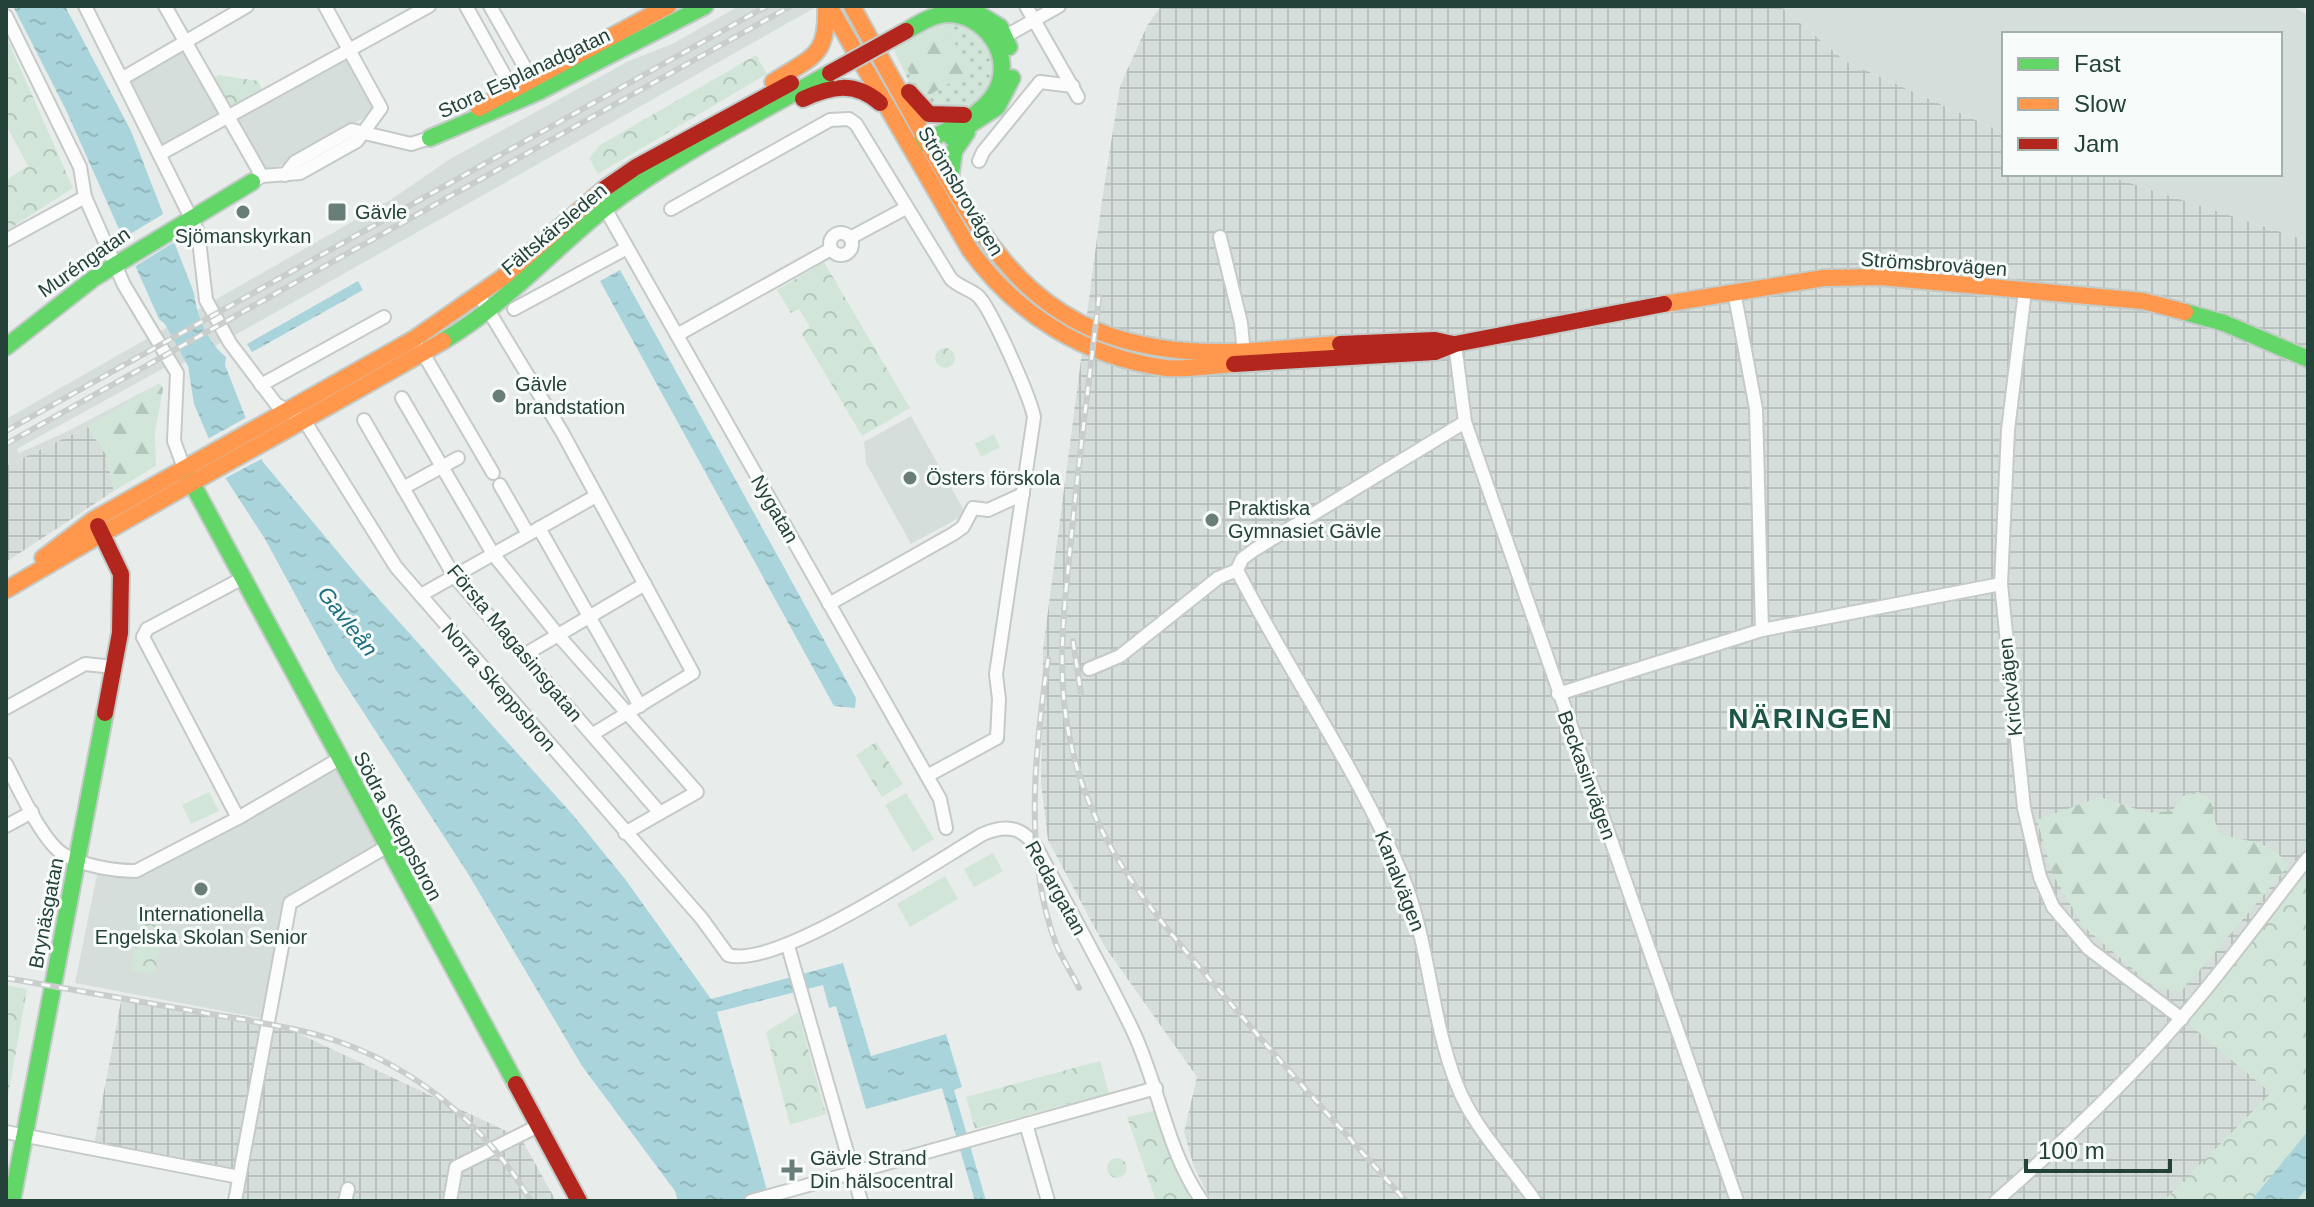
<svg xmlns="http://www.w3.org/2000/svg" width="2314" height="1207" font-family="Arial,sans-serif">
  <defs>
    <pattern id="industrial-grid" width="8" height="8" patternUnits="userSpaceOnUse" patternTransform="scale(2)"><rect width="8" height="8" fill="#d6dedb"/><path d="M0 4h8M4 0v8" fill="none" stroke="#b8c0bd"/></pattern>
    <pattern id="grass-dots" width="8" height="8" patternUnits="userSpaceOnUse" patternTransform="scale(2)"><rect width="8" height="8" fill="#d1e6d8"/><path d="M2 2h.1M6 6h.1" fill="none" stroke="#b3c6ba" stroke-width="1.8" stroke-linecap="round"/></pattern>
    <pattern id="forest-firs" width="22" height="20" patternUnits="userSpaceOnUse" patternTransform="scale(2)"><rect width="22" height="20" fill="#d1e6d8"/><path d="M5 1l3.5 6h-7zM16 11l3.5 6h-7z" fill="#b3c6ba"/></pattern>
    <pattern id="park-crowns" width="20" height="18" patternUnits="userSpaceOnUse" patternTransform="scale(2)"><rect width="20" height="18" fill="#d1e6d8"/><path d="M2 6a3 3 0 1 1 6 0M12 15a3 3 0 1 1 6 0" fill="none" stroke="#b3c6ba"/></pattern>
    <pattern id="water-ripples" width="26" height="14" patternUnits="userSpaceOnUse" patternTransform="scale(2)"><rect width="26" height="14" fill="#a9d4db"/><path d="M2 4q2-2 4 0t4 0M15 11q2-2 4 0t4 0" fill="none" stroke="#91b7bd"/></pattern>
  </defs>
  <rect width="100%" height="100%" fill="#e8edeb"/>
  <g fill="#d6dedb">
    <polygon points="739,6 818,6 237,334 167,372 164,368 17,449 19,453 66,432 160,383 88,427 6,466 6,438 8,441 159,357 154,350 6,434 6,419 392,199 450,159 627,62 674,43"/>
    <polygon points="1780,6 2292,6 2308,15 2308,241 2102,174 2280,174 2280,34 2004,34 2004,133 1845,61"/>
    <polygon points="185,42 229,117 349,51 381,108 262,176 229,118 160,154 123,78"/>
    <polygon points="911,416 966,514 911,544 866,463 864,442"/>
    <polygon points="338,762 383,846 287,901 265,1019 75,983 98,870 129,876"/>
  </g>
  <g fill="url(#industrial-grid)">
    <polygon points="1161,6 1780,6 1845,61 2004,133 2004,174 2102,174 2308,241 2308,874 2272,1093 2164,1201 1211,1201 1194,1167 1184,1132 1197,1077 1105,947 1048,840 1041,783 1043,649 1102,200 1120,86 1147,26"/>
    <polygon points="88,427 106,455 114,491 6,562 6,466"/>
    <polygon points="122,996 272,1021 521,1138 556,1201 238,1201 242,1175 94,1144"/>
  </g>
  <path fill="url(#grass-dots)" d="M956,20C969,26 983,32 990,46C1002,70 989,107 961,111C953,112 944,111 936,111L911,86L893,48L895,43L934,21Z"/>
  <g fill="url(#forest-firs)">
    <polygon points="942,21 971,71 924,98 895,48"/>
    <polygon points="160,383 163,389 155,432 156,466 114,491 106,455 88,427"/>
    <path d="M2198,792L2213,801V816L2220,834C2250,843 2267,839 2289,865L2181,992L2154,987L2083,926L2053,875L2037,820L2100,797L2148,813L2172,811L2183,796Z"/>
  </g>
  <g fill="url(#park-crowns)">
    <polygon points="9,43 73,188 6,231 6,180 28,166 6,125 6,45"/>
    <polygon points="756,55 767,74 598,174 589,158 600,145"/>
    <polygon points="219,75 258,81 262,90 231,108 214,77"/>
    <polygon points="824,262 910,408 862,436 801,333 810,327 799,309 791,313 777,290"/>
    <circle cx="945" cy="358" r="10"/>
    <polygon points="994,434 1000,447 981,457 975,444"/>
    <polygon points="876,742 903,784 882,797 856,755"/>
    <polygon points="2308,868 2308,1201 2164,1201 2271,1093 2185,1021"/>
    <polygon points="138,922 162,926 155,974 131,970"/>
    <polygon points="6,985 27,989 6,1107"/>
    <polygon points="798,1012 826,1114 790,1125 766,1032"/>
    <polygon points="1100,1061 1109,1093 975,1129 966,1097"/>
    <polygon points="1157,1110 1181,1180 1193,1201 1156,1201 1127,1117"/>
    <circle cx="1117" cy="1168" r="10"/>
  </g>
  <g fill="#d1e6d8">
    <polygon points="209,792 219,811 191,824 182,805"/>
    <polygon points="906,793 934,839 913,852 885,805"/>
    <polygon points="993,853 1003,871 974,887 964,869"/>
    <polygon points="945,876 958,899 910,927 897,904"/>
  </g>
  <g fill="url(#water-ripples)">
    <path d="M13,6H65L131,131L194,293C197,317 207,341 226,357L225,365L263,462L357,575L573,815L625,879L711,999L843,963L871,1056L946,1034L962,1087L954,1090L986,1201H975L942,1088L866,1109L836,1006L829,1008L823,985L717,1012L770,1201H678L675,1191L582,1066L467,872L336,670L265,539L226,479L194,404L188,366L165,324L159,319L66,110Z"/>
    <polygon points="620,270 856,698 855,708 834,706 600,281"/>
    <polygon points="358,281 363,290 252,352 247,344"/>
    <polygon points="2308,1131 2308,1187 2296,1201 2251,1201"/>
  </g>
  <g fill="#e8edeb">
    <polygon points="165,213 176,241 134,267 122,239"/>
    <polygon points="249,416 265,457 222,480 204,441"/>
  </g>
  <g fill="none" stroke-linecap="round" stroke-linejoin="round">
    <g stroke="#c5cac8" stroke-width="16">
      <g id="street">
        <path d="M85,6L198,232L206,300L230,343L276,404L304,420L396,567L702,919L728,955C776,970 935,862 983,834C1009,823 1025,828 1039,852C1070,911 1104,970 1133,1031C1159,1086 1167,1152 1202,1201"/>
        <polyline points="165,6 259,171"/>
        <polyline points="466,6 515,94"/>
        <polyline points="490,6 535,85"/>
        <polyline points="1026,6 1078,97"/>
        <polyline points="6,16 80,167 85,197 124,285 177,373 174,441 184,468"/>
        <polyline points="999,40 1059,6"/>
        <polyline points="123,78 247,6"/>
        <polyline points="160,154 429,6"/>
        <polyline points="979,161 983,152 1040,82 1073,86"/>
        <polyline points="285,175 295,162 352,130 411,144 430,138"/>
        <polyline points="252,182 262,176 300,173 357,141 381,108 325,6"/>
        <polyline points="602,203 940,799 946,828"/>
        <path d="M671,209L830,120L849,119L856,124L951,279C959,287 970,289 978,296C991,308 1030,397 1034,417L996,674L999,699L997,738L927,776"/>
        <circle cx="841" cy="244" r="11"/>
        <polyline points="1220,237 1241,323 1244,355"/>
        <polyline points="850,238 906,208"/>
        <polyline points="6,240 85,197"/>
        <polyline points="1734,291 1756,409 1762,630"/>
        <polyline points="2025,291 2008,430 2001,584 2024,808 2040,877 2053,907 2089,949 2182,1019"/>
        <polyline points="479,295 562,432 693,673 593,734"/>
        <polyline points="514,309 627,248"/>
        <polyline points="677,335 831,249"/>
        <polyline points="1455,344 1465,422 1737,1201"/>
        <polyline points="420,348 493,473"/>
        <polyline points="261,385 384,317"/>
        <polyline points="402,398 493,554 558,635 697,792 625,833"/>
        <polyline points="364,420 454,576 660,813"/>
        <polyline points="500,485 528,534"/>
        <polyline points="403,488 458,458"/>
        <polyline points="539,528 640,706"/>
        <path d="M1237,570C1289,673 1357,768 1402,875C1430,943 1430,1017 1457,1085C1473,1127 1510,1164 1535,1201"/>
        <polyline points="421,595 596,496"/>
        <polyline points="829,604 953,534 963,527 973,508 988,510 1023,494"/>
        <polyline points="143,637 238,818"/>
        <polyline points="143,637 147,629 243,578"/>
        <polyline points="524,655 645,584"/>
        <polyline points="1089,669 1120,656 1218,578 1237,570 1242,559 1254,550 1465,422"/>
        <polyline points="1558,694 1762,630 2001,584"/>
        <polyline points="6,708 85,664 114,667"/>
        <path d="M6,764C18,787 42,841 63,854C83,866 114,871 136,871L238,818L339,759"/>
        <polyline points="6,826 32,812"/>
        <polyline points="788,946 861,1201"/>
        <polyline points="1026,1124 1048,1201"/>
        <polyline points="6,1132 239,1177"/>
        <polyline points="235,1201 290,903 386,847"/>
        <polyline points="345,1201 348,1189"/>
        <polyline points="450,1201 456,1167 538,1126"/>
        <polyline points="751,1201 1156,1088"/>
        <path d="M1996,1201C2061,1144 2123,1086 2179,1021C2225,969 2265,912 2308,858"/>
      </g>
    </g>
    <g stroke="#c3cbc8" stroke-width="20">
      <g id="fast">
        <polyline points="971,9 1000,27 1009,47"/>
        <path d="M906,31C918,24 932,15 946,14C986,13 1016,58 995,93C979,119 943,132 917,145"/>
        <polyline points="951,137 997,107 1012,78"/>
        <polyline points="430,138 538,92 705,6"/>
        <polyline points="950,180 954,151 967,132"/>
        <polyline points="2185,312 2224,323 2308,359"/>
        <path d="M443,341C503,306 550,252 604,209C673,156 754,116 830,73"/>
        <polyline points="6,347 94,278 252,182"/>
        <polyline points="187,474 516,1084"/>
        <polyline points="12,1201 105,713"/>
      </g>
    </g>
    <g stroke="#c3cbc8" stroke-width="20">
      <g id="slow">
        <path d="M829,6L970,250C1017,315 1085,357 1166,368C1188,370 1213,365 1234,364"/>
        <path d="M852,6C878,54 905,101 931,149C995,263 1047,340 1188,351C1238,355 1290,347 1340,344"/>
        <path d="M773,82C812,56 828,58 826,6"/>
        <polyline points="479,108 668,6"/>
        <polyline points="1664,304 1824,278 1880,277 2143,301 2185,312"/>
        <polyline points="43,558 93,520 414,339 502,278 604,189"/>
        <path d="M6,590C150,504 298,425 443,341"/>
      </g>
    </g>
    <g stroke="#c3cbc8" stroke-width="20">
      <g id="jam">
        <polyline points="909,92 929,114 964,115"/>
        <path d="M803,99C831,86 855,81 880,103"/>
        <polyline points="604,189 636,167 791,83"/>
        <polyline points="1340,344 1435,340 1453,344"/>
        <polyline points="1234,364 1435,352 1455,344 1664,304"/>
        <polyline points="98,526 121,574 120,633 105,713"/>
        <polyline points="516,1084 579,1201"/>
      </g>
    </g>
    <use href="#street" stroke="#fcfcfc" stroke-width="12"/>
    <use href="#fast" stroke="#63d668" stroke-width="16"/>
    <use href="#slow" stroke="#ff974d" stroke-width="16"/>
    <use href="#jam" stroke="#b3261e" stroke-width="16"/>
    <g stroke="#c9cdcc" stroke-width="6">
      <g id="rail">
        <path d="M1099,297C1089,382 1078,465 1070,550C1065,600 1059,650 1064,701C1078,836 1154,914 1237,1011C1293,1076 1349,1138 1406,1201"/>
        <polyline points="6,431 767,6"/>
        <polyline points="6,444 791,6"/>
        <polyline points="1073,641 1081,693"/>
        <path d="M1048,659C1035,750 1023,856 1056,944C1062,959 1072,973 1079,988"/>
        <path d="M6,978C72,990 139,1001 205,1013C247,1021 290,1026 331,1039C414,1066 486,1125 531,1201"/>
      </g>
    </g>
    <use href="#rail" stroke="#f7fbf9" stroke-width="3" stroke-dasharray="9" stroke-linecap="butt"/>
    <g stroke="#c3cbc8" stroke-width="20" stroke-linecap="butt">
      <polyline id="jam-bridge" points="830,73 906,31"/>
    </g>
    <use href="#jam-bridge" stroke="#b3261e" stroke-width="16"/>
  </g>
  <g fill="#697e78" stroke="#f7fbf9" stroke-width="3">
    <circle cx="243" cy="212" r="8"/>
    <rect x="327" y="202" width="20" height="20" rx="4"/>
    <circle cx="499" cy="396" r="8"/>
    <circle cx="910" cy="478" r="8"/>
    <circle cx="1212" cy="520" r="8"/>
    <circle cx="201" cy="889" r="8"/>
    <path d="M788 1158h8v8h8v8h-8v8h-8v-8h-8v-8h8z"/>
  </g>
  <g text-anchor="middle" stroke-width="6" stroke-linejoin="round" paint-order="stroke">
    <g font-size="20" fill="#24423a" stroke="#f7fbf9">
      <text transform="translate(524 73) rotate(-25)" y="7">Stora Esplanadgatan</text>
      <text transform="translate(961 191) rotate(59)" y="7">Strömsbrovägen</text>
      <text transform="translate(554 229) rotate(-40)" y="7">Fältskärsleden</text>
      <text transform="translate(84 262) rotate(-35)" y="7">Muréngatan</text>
      <text transform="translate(1934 264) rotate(4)" y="7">Strömsbrovägen</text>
      <text transform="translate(775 509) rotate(60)" y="7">Nygatan</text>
      <text transform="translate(515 643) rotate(50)" y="7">Första Magasinsgatan</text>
      <text transform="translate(499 687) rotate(49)" y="7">Norra Skeppsbron</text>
      <text transform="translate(2010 687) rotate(-96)" y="7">Krickvägen</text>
      <text transform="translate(1587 775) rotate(70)" y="7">Beckasinvägen</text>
      <text transform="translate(398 826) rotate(62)" y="7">Södra Skeppsbron</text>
      <text transform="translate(1400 881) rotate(69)" y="7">Kanalvägen</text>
      <text transform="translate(1056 888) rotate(61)" y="7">Redargatan</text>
      <text transform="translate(46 913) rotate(-79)" y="7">Brynäsgatan</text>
    </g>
    <g font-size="20" fill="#24423a" stroke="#f7fbf9" text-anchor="start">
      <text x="355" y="219">Gävle</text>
      <text x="243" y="243" text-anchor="middle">Sjömanskyrkan</text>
      <text x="515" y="391">Gävle<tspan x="515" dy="23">brandstation</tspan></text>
      <text x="926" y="485">Östers förskola</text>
      <text x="1228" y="515">Praktiska<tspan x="1228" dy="23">Gymnasiet Gävle</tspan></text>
      <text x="201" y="921" text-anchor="middle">Internationella<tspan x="201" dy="23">Engelska Skolan Senior</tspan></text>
      <text x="810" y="1165">Gävle Strand<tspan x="810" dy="23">Din hälsocentral</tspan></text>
    </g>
    <g font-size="22" font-style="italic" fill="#1c6f80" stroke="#f7fbf9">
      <text transform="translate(348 621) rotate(52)" y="8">Gavleån</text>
    </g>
    <g font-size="28" font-weight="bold" letter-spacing="2" fill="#1f5548" stroke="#f7fbf9">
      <text x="1811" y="728">NÄRINGEN</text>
    </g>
  </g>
  <rect width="2314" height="1207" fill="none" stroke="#24423a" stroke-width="16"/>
  <rect x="2002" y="32" width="280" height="144" fill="#f7fbf9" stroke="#a3b1ad" stroke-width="2"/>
  <rect x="2018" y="58" width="40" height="12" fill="#63d668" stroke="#a3b1ad" stroke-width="2"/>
  <text x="2074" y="72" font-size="24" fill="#24423a">Fast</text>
  <rect x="2018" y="98" width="40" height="12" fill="#ff974d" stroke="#a3b1ad" stroke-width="2"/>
  <text x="2074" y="112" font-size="24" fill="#24423a">Slow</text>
  <rect x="2018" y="138" width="40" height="12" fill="#b3261e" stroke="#a3b1ad" stroke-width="2"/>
  <text x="2074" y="152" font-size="24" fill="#24423a">Jam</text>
  <path d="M2026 1159v12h144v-12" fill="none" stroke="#24423a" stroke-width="4"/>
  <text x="2038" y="1159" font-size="24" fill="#24423a" stroke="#f7fbf9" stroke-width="6" paint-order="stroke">100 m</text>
</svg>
